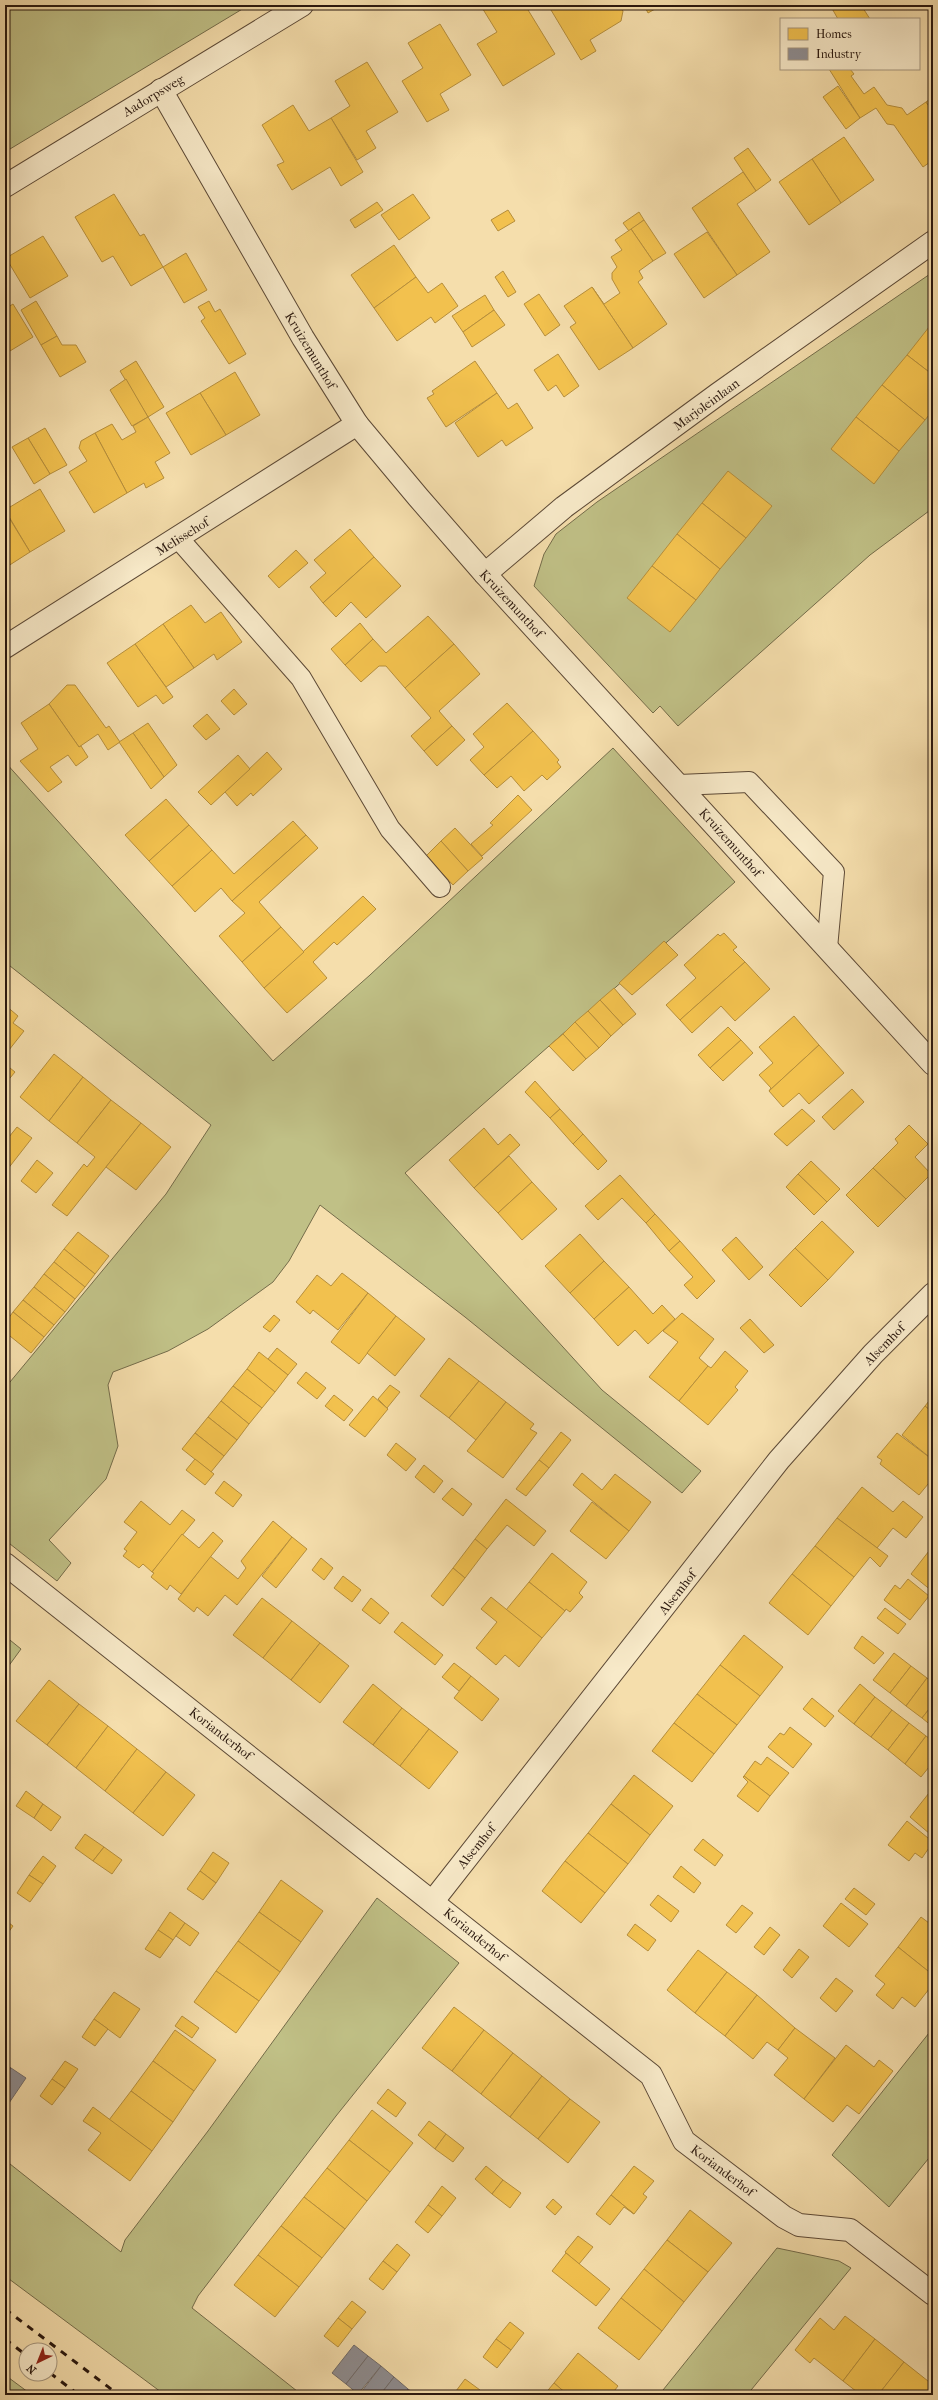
<svg xmlns="http://www.w3.org/2000/svg" width="938" height="2400" font-family="'IM FELL French Canon',serif">
  <rect width="100%" height="100%" fill="#f5deac"/>
  <filter id="stains"><feTurbulence type="fractalNoise" baseFrequency=".005" numOctaves="4"/><feColorMatrix values="0 0 0 0 .2 0 0 0 0 .09 0 0 0 0 .02 0 0 0 .5 -.17"/></filter>
  <radialGradient id="worn" r=".72"><stop offset=".6" stop-color="#630" stop-opacity="0"/><stop offset="1" stop-color="#630" stop-opacity=".3"/></radialGradient>
  <g fill="#c0c086" stroke="#746c4a">
    <polygon points="5,5 249,5 5,152"/>
    <polygon points="933,272 933,508 870,555 678,726 660,706 653,713 534,586 544,554 556,534 597,502"/>
    <polygon points="613,748 735,882 405,1173 602,1390 701,1471 682,1493 465,1317 320,1205 289,1261 273,1282 208,1329 168,1351 113,1372 108,1385 118,1446 106,1479 49,1540 71,1563 57,1581 5,1540 5,1388 166,1194 211,1125 5,962 5,762 273,1061 370,975"/>
    <polygon points="5,1636 21,1649 5,1671"/>
    <polygon points="377,1898 459,1963 336,2116 198,2296 192,2308 302,2395 165,2395 5,2276 5,2160 121,2252 125,2240 208,2131"/>
    <polygon points="933,2028 933,2153 889,2207 832,2155"/>
    <polygon points="777,2248 839,2261 851,2268 747,2395 659,2395"/>
    <polygon points="5,2375 32,2395 5,2395"/>
  </g>
  <g fill="#f2c14e" stroke="#b68e3b">
    <polygon points="483,5 525,5 555,54 503,86 477,44 497,32 481,6"/>
    <polygon points="548,5 619,5 623,11 621,21 590,40 596,51 581,60"/>
    <polygon points="644,5 662,5 648,13"/>
    <polygon points="830,5 861,5 870,19 838,19"/>
    <polygon points="440,24 471,75 440,94 449,110 427,122 402,81 423,68 408,43"/>
    <polygon points="933,57 933,75 930,71 931,59"/>
    <polygon points="367,62 398,112 366,131 376,148 357,160 331,118 350,106 335,81"/>
    <polygon points="829,69 850,69 854,74 851,76 864,94 874,87 887,105 902,108 907,115 926,102 933,112 933,160 923,167 894,125 887,124 876,108 860,118"/>
    <polygon points="838,86 860,118 846,129 823,97"/>
    <polygon points="933,97 933,112 926,102"/>
    <polygon points="293,105 309,131 331,118 363,172 341,186 330,167 292,190 277,165 284,162 262,125"/>
    <polygon points="844,137 874,180 841,203 812,159"/>
    <polygon points="748,148 771,180 756,191 734,158"/>
    <polygon points="812,159 841,203 809,225 779,182"/>
    <polygon points="743,172 756,191 737,204 770,252 737,275 692,208"/>
    <polygon points="114,194 140,236 144,234 163,267 131,286 113,256 102,262 75,217"/>
    <polygon points="413,194 430,218 399,240 381,215"/>
    <polygon points="377,202 383,210 355,228 350,220"/>
    <polygon points="508,210 515,221 498,231 491,220"/>
    <polygon points="639,212 644,220 629,231 623,223"/>
    <polygon points="644,220 666,253 653,261 631,229"/>
    <polygon points="631,229 653,261 639,271 643,278 638,282 667,324 633,348 592,287 604,304 620,293 612,279 612,273 617,267 611,257 622,250 615,240"/>
    <polygon points="707,232 737,275 704,298 674,254"/>
    <polygon points="43,236 68,276 30,298 6,258"/>
    <polygon points="394,245 416,277 374,308 351,275"/>
    <polygon points="186,253 207,290 184,303 163,267"/>
    <polygon points="503,271 516,292 508,297 495,277"/>
    <polygon points="416,277 428,293 442,283 458,306 435,323 431,317 397,341 374,308"/>
    <polygon points="592,287 633,348 599,370 570,327 576,323 564,306"/>
    <polygon points="539,294 560,325 545,336 524,304"/>
    <polygon points="485,295 494,310 463,332 452,316"/>
    <polygon points="36,301 57,336 41,345 21,310"/>
    <polygon points="209,301 215,312 220,309 246,354 229,364 201,321 205,318 198,307"/>
    <polygon points="13,304 33,337 5,354 5,309"/>
    <polygon points="494,310 505,325 472,347 463,332"/>
    <polygon points="933,322 933,375 907,355"/>
    <polygon points="57,336 62,345 76,345 86,362 60,377 41,345"/>
    <polygon points="558,354 579,386 564,397 556,385 548,391 534,370"/>
    <polygon points="907,355 933,375 933,410 925,420 882,385"/>
    <polygon points="136,361 164,407 148,417 120,371"/>
    <polygon points="475,361 497,393 446,427 427,398 434,394 432,391"/>
    <polygon points="235,372 260,415 226,435 200,393"/>
    <polygon points="126,379 148,417 132,426 110,390"/>
    <polygon points="882,385 925,420 899,451 856,417"/>
    <polygon points="200,393 226,435 191,455 166,413"/>
    <polygon points="497,393 508,409 517,403 533,428 506,446 502,440 478,457 455,423"/>
    <polygon points="148,417 170,453 155,462 164,478 146,488 144,483 127,493 95,433 112,424 122,440 136,432 133,426"/>
    <polygon points="856,417 899,451 874,484 831,449"/>
    <polygon points="45,428 67,465 50,474 28,438"/>
    <polygon points="95,433 127,493 94,513 69,472 87,461 79,448 81,441"/>
    <polygon points="28,438 50,474 34,484 12,447"/>
    <polygon points="728,471 772,506 746,538 702,503"/>
    <polygon points="40,489 65,531 30,552 5,510"/>
    <polygon points="702,503 746,538 720,569 677,534"/>
    <polygon points="5,511 30,552 5,568"/>
    <polygon points="350,529 374,557 323,603 310,587 326,573 314,560"/>
    <polygon points="677,534 720,569 696,600 652,566"/>
    <polygon points="296,550 308,563 279,588 268,576"/>
    <polygon points="374,557 401,586 366,618 351,602 336,617 323,603"/>
    <polygon points="652,566 696,600 670,632 627,598"/>
    <polygon points="191,605 205,623 221,612 242,642 217,660 214,654 194,668 163,624"/>
    <polygon points="428,616 454,644 405,688 386,666 379,666 361,682 345,665 373,639 386,653"/>
    <polygon points="360,623 373,639 345,665 331,649"/>
    <polygon points="163,624 194,668 166,687 135,644"/>
    <polygon points="135,644 173,697 163,704 156,695 138,707 107,663"/>
    <polygon points="454,644 480,674 439,711 452,726 424,751 411,736 431,718 405,688"/>
    <polygon points="67,685 75,685 106,728 109,726 120,742 108,750 98,734 79,747 49,704"/>
    <polygon points="234,689 247,704 234,715 221,701"/>
    <polygon points="507,703 533,731 484,775 470,760 484,747 473,734"/>
    <polygon points="49,704 79,747 81,746 88,757 76,766 68,755 50,767 62,782 48,792 20,761 38,749 21,723"/>
    <polygon points="207,714 220,729 206,740 193,726"/>
    <polygon points="148,723 177,765 164,777 133,733"/>
    <polygon points="452,726 465,740 437,766 424,751"/>
    <polygon points="533,731 559,760 557,762 561,767 547,780 542,775 524,791 511,776 497,788 484,775"/>
    <polygon points="133,733 164,777 151,789 119,742"/>
    <polygon points="267,752 282,769 253,796 251,793 237,806 225,792"/>
    <polygon points="238,755 250,769 211,805 198,792"/>
    <polygon points="518,795 532,810 482,856 471,844 493,825 490,823"/>
    <polygon points="166,799 189,825 149,861 125,835"/>
    <polygon points="293,821 306,835 232,901 221,888 195,912 172,886 212,850 234,874"/>
    <polygon points="189,825 212,850 172,886 149,861"/>
    <polygon points="455,828 483,858 468,871 441,841"/>
    <polygon points="306,835 318,848 259,902 281,927 242,962 219,936 245,913 232,901"/>
    <polygon points="441,841 468,871 453,885 426,856"/>
    <polygon points="363,896 376,909 337,945 334,942 313,962 327,978 287,1013 264,988"/>
    <polygon points="281,927 304,952 264,988 242,962"/>
    <polygon points="724,933 737,947 733,950 745,962 680,1020 666,1005 696,978 684,965 718,934 720,936"/>
    <polygon points="664,941 678,955 632,995 619,983"/>
    <polygon points="745,962 770,989 735,1021 721,1006 692,1033 680,1020"/>
    <polygon points="614,988 636,1014 623,1025 600,1000"/>
    <polygon points="600,1000 623,1025 611,1036 588,1011"/>
    <polygon points="5,1005 18,1016 13,1023 24,1031 5,1055"/>
    <polygon points="588,1011 611,1036 599,1048 575,1022"/>
    <polygon points="794,1016 819,1045 769,1091 771,1088 759,1075 773,1063 759,1047"/>
    <polygon points="575,1022 599,1048 586,1059 563,1034"/>
    <polygon points="728,1027 741,1040 710,1068 698,1055"/>
    <polygon points="563,1034 586,1059 573,1071 549,1046"/>
    <polygon points="741,1040 753,1053 723,1081 710,1068"/>
    <polygon points="819,1045 844,1073 809,1104 799,1093 783,1107 769,1091"/>
    <polygon points="54,1054 83,1077 49,1121 20,1097"/>
    <polygon points="5,1064 15,1072 5,1084"/>
    <polygon points="83,1077 111,1100 77,1143 49,1121"/>
    <polygon points="535,1081 560,1109 550,1118 525,1092"/>
    <polygon points="852,1089 864,1102 834,1130 822,1117"/>
    <polygon points="111,1100 141,1123 67,1216 52,1205 84,1164 87,1167 95,1157 77,1143"/>
    <polygon points="560,1109 583,1134 573,1144 550,1118"/>
    <polygon points="802,1109 815,1121 787,1146 774,1134"/>
    <polygon points="141,1123 171,1147 136,1190 106,1167"/>
    <polygon points="909,1125 928,1144 915,1157 931,1174 906,1199 873,1168 898,1143 895,1139"/>
    <polygon points="17,1127 32,1138 7,1170 5,1169 5,1142"/>
    <polygon points="484,1128 498,1145 510,1134 520,1145 474,1188 449,1160"/>
    <polygon points="583,1134 607,1161 598,1170 573,1144"/>
    <polygon points="509,1156 532,1182 498,1213 474,1188"/>
    <polygon points="37,1160 53,1173 36,1193 21,1181"/>
    <polygon points="811,1161 840,1189 827,1202 798,1174"/>
    <polygon points="873,1168 906,1199 878,1227 846,1195"/>
    <polygon points="798,1174 827,1202 814,1215 786,1187"/>
    <polygon points="620,1175 655,1214 646,1223 622,1198 598,1220 585,1206"/>
    <polygon points="532,1182 557,1209 522,1240 498,1213"/>
    <polygon points="655,1214 680,1241 669,1251 646,1223"/>
    <polygon points="822,1221 854,1252 828,1280 795,1248"/>
    <polygon points="78,1232 109,1256 95,1274 64,1249"/>
    <polygon points="580,1234 604,1261 570,1293 545,1266"/>
    <polygon points="736,1237 763,1267 749,1280 722,1250"/>
    <polygon points="680,1241 715,1281 697,1299 684,1285 693,1277 669,1251"/>
    <polygon points="795,1248 828,1280 801,1307 769,1275"/>
    <polygon points="64,1249 95,1274 85,1287 54,1262"/>
    <polygon points="604,1261 629,1287 594,1319 570,1293"/>
    <polygon points="54,1262 85,1287 75,1299 44,1274"/>
    <polygon points="342,1273 368,1293 338,1330 313,1310 310,1314 296,1302 317,1275 331,1286"/>
    <polygon points="44,1274 75,1299 65,1312 34,1287"/>
    <polygon points="34,1287 65,1312 54,1325 23,1300"/>
    <polygon points="629,1287 653,1314 662,1305 675,1319 648,1344 635,1330 618,1346 594,1319"/>
    <polygon points="368,1293 396,1316 359,1364 331,1342"/>
    <polygon points="23,1300 54,1325 44,1337 13,1312"/>
    <polygon points="13,1312 44,1337 31,1353 5,1332 5,1323"/>
    <polygon points="682,1313 714,1339 699,1358 708,1366 679,1401 649,1377 678,1342 663,1331"/>
    <polygon points="274,1315 280,1320 270,1332 263,1327"/>
    <polygon points="396,1316 425,1339 395,1376 367,1353"/>
    <polygon points="750,1319 774,1345 764,1353 740,1328"/>
    <polygon points="277,1348 297,1364 288,1375 268,1359"/>
    <polygon points="725,1351 748,1371 735,1387 738,1390 708,1425 679,1401 708,1366 711,1368"/>
    <polygon points="259,1352 288,1375 275,1392 247,1369"/>
    <polygon points="449,1358 479,1381 449,1418 420,1396"/>
    <polygon points="247,1369 275,1392 262,1408 233,1386"/>
    <polygon points="306,1372 326,1388 317,1399 297,1383"/>
    <polygon points="479,1381 506,1402 476,1440 449,1418"/>
    <polygon points="390,1385 400,1392 387,1408 378,1399"/>
    <polygon points="233,1386 262,1408 249,1424 221,1401"/>
    <polygon points="334,1395 353,1410 344,1421 325,1406"/>
    <polygon points="373,1396 388,1409 365,1437 349,1425"/>
    <polygon points="933,1396 933,1413 925,1406"/>
    <polygon points="221,1401 249,1424 237,1440 208,1417"/>
    <polygon points="506,1402 534,1424 530,1429 537,1433 503,1478 467,1451"/>
    <polygon points="925,1406 933,1413 933,1460 902,1435"/>
    <polygon points="208,1417 237,1440 224,1456 195,1433"/>
    <polygon points="561,1432 571,1440 549,1468 539,1460"/>
    <polygon points="195,1433 224,1456 211,1472 182,1449"/>
    <polygon points="897,1433 933,1460 933,1478 919,1495 880,1464 882,1460 877,1457"/>
    <polygon points="396,1443 416,1459 406,1471 387,1455"/>
    <polygon points="195,1459 214,1474 205,1485 186,1470"/>
    <polygon points="539,1460 549,1468 526,1496 516,1489"/>
    <polygon points="424,1465 443,1481 434,1493 415,1477"/>
    <polygon points="582,1473 602,1490 615,1474 651,1502 629,1531 573,1485"/>
    <polygon points="224,1481 242,1495 233,1507 215,1493"/>
    <polygon points="862,1487 893,1512 903,1501 923,1517 906,1538 893,1528 877,1548 837,1518"/>
    <polygon points="452,1488 472,1504 463,1516 442,1499"/>
    <polygon points="506,1499 546,1531 534,1546 507,1525 487,1549 475,1539"/>
    <polygon points="141,1501 170,1525 182,1510 195,1520 152,1572 143,1564 139,1568 123,1556 127,1551 124,1549 137,1532 124,1522"/>
    <polygon points="592,1502 629,1531 606,1559 570,1531"/>
    <polygon points="837,1518 888,1556 880,1567 870,1557 854,1577 815,1546"/>
    <polygon points="273,1521 292,1537 237,1605 225,1595 208,1616 197,1607 194,1612 178,1599 210,1556 238,1579 246,1568 241,1561"/>
    <polygon points="213,1532 223,1541 181,1594 170,1585 167,1590 151,1577 154,1573 152,1572 182,1534 199,1548"/>
    <polygon points="292,1537 307,1549 276,1588 262,1576"/>
    <polygon points="475,1539 487,1549 465,1578 453,1568"/>
    <polygon points="815,1546 854,1577 831,1606 792,1574"/>
    <polygon points="929,1551 933,1554 932,1591 911,1574"/>
    <polygon points="552,1553 587,1582 579,1593 583,1597 570,1612 566,1609 565,1611 529,1582"/>
    <polygon points="321,1558 333,1568 324,1580 312,1570"/>
    <polygon points="453,1568 465,1578 443,1606 431,1596"/>
    <polygon points="792,1574 831,1606 808,1635 769,1603"/>
    <polygon points="343,1576 361,1590 352,1602 334,1588"/>
    <polygon points="908,1579 929,1596 910,1620 884,1600 895,1585 900,1589"/>
    <polygon points="529,1582 565,1611 542,1638 506,1610"/>
    <polygon points="491,1597 542,1638 519,1667 505,1655 496,1665 476,1648 497,1622 481,1609"/>
    <polygon points="262,1598 292,1621 263,1658 233,1635"/>
    <polygon points="371,1598 389,1613 380,1624 362,1610"/>
    <polygon points="885,1608 906,1624 898,1634 877,1618"/>
    <polygon points="292,1621 320,1643 291,1680 263,1658"/>
    <polygon points="402,1622 443,1655 435,1665 394,1632"/>
    <polygon points="744,1635 783,1667 760,1696 720,1665"/>
    <polygon points="862,1636 884,1653 874,1664 854,1648"/>
    <polygon points="320,1643 349,1666 320,1703 291,1680"/>
    <polygon points="894,1653 911,1666 890,1693 873,1680"/>
    <polygon points="454,1663 471,1676 459,1691 442,1677"/>
    <polygon points="720,1665 760,1696 737,1725 697,1694"/>
    <polygon points="911,1666 927,1678 906,1706 890,1693"/>
    <polygon points="471,1676 499,1699 482,1721 454,1698"/>
    <polygon points="927,1678 933,1683 933,1704 922,1718 906,1706"/>
    <polygon points="49,1680 79,1704 47,1745 16,1721"/>
    <polygon points="373,1684 402,1708 373,1745 343,1722"/>
    <polygon points="860,1684 875,1697 854,1724 838,1711"/>
    <polygon points="697,1694 737,1725 714,1754 674,1723"/>
    <polygon points="875,1697 892,1710 871,1737 854,1724"/>
    <polygon points="812,1698 834,1716 825,1727 803,1709"/>
    <polygon points="79,1704 108,1726 76,1768 47,1745"/>
    <polygon points="933,1704 933,1727 922,1718"/>
    <polygon points="402,1708 429,1729 400,1766 373,1745"/>
    <polygon points="892,1710 909,1723 888,1750 871,1737"/>
    <polygon points="674,1723 714,1754 692,1782 652,1751"/>
    <polygon points="909,1723 926,1736 905,1764 888,1750"/>
    <polygon points="108,1726 137,1749 105,1791 76,1768"/>
    <polygon points="790,1727 812,1744 793,1768 768,1747 780,1733 784,1735"/>
    <polygon points="429,1729 458,1752 429,1789 400,1766"/>
    <polygon points="926,1736 933,1741 933,1762 921,1777 905,1764"/>
    <polygon points="137,1749 166,1772 133,1813 105,1791"/>
    <polygon points="767,1757 789,1773 770,1796 744,1776 755,1761 761,1765"/>
    <polygon points="166,1772 195,1795 163,1836 133,1813"/>
    <polygon points="634,1775 673,1806 650,1835 611,1804"/>
    <polygon points="744,1776 770,1796 758,1812 737,1796 748,1782 743,1777"/>
    <polygon points="26,1791 43,1804 34,1818 16,1806"/>
    <polygon points="929,1793 933,1796 933,1830 930,1834 910,1817"/>
    <polygon points="43,1804 61,1817 51,1831 34,1818"/>
    <polygon points="611,1804 650,1835 628,1864 588,1833"/>
    <polygon points="5,1810 10,1814 5,1821"/>
    <polygon points="907,1821 933,1842 922,1858 915,1853 909,1861 888,1845"/>
    <polygon points="588,1833 628,1864 605,1893 565,1861"/>
    <polygon points="85,1834 104,1847 93,1861 75,1848"/>
    <polygon points="703,1839 723,1855 715,1866 694,1850"/>
    <polygon points="104,1847 122,1860 112,1874 93,1861"/>
    <polygon points="213,1852 229,1863 216,1883 200,1871"/>
    <polygon points="43,1856 56,1866 43,1884 29,1875"/>
    <polygon points="565,1861 605,1893 581,1923 542,1891"/>
    <polygon points="681,1866 701,1883 694,1893 673,1877"/>
    <polygon points="200,1871 216,1883 203,1900 187,1889"/>
    <polygon points="29,1875 43,1884 30,1902 17,1893"/>
    <polygon points="281,1880 323,1911 301,1942 259,1912"/>
    <polygon points="854,1888 875,1904 866,1915 845,1899"/>
    <polygon points="658,1895 679,1911 671,1922 650,1905"/>
    <polygon points="841,1903 868,1924 849,1947 823,1926"/>
    <polygon points="742,1905 753,1913 736,1933 726,1925"/>
    <polygon points="170,1912 185,1923 173,1940 158,1930"/>
    <polygon points="259,1912 301,1942 280,1972 238,1941"/>
    <polygon points="921,1917 933,1926 933,1975 898,1947"/>
    <polygon points="5,1920 13,1926 5,1937"/>
    <polygon points="185,1923 199,1933 190,1946 176,1936"/>
    <polygon points="635,1924 656,1940 648,1951 627,1935"/>
    <polygon points="770,1927 780,1935 764,1955 754,1947"/>
    <polygon points="158,1930 173,1940 160,1958 145,1949"/>
    <polygon points="238,1941 280,1972 259,2001 216,1971"/>
    <polygon points="898,1947 933,1975 933,1984 915,2007 902,1997 893,2009 876,1995 885,1984 875,1976"/>
    <polygon points="799,1949 809,1957 792,1978 783,1970"/>
    <polygon points="698,1950 727,1972 695,2013 667,1990"/>
    <polygon points="216,1971 259,2001 236,2033 194,2002"/>
    <polygon points="727,1972 757,1995 725,2036 695,2013"/>
    <polygon points="836,1978 853,1991 836,2012 820,1998"/>
    <polygon points="114,1992 140,2009 120,2038 94,2019"/>
    <polygon points="757,1995 795,2028 778,2050 767,2042 753,2059 725,2036"/>
    <polygon points="454,2007 484,2030 452,2071 422,2048"/>
    <polygon points="182,2016 199,2028 192,2038 175,2026"/>
    <polygon points="94,2019 108,2029 95,2046 82,2037"/>
    <polygon points="795,2028 835,2058 804,2099 774,2075 788,2058 778,2050"/>
    <polygon points="175,2030 216,2060 194,2091 153,2061"/>
    <polygon points="484,2030 513,2053 481,2094 452,2071"/>
    <polygon points="846,2045 874,2067 879,2060 893,2071 859,2114 847,2105 833,2122 804,2099"/>
    <polygon points="513,2053 542,2076 510,2117 481,2094"/>
    <polygon points="65,2061 78,2069 65,2088 52,2079"/>
    <polygon points="153,2061 194,2091 173,2122 131,2091"/>
    <polygon points="542,2076 570,2099 538,2139 510,2117"/>
    <polygon points="52,2079 65,2088 52,2105 40,2096"/>
    <polygon points="388,2089 406,2103 396,2117 377,2103"/>
    <polygon points="131,2091 173,2122 152,2151 109,2120"/>
    <polygon points="570,2099 600,2122 568,2163 538,2139"/>
    <polygon points="93,2107 152,2151 130,2181 88,2150 101,2133 83,2121"/>
    <polygon points="372,2110 413,2143 390,2172 349,2140"/>
    <polygon points="429,2121 446,2134 435,2149 418,2135"/>
    <polygon points="446,2134 464,2148 453,2162 435,2149"/>
    <polygon points="349,2140 390,2172 367,2201 327,2168"/>
    <polygon points="486,2166 503,2180 492,2194 475,2179"/>
    <polygon points="634,2166 654,2181 643,2194 647,2197 634,2214 611,2195"/>
    <polygon points="327,2168 367,2201 345,2229 304,2197"/>
    <polygon points="503,2180 521,2193 510,2208 492,2194"/>
    <polygon points="442,2186 456,2198 442,2216 428,2205"/>
    <polygon points="611,2195 634,2214 624,2207 610,2225 596,2214"/>
    <polygon points="304,2197 345,2229 322,2258 281,2226"/>
    <polygon points="553,2199 562,2207 555,2215 546,2207"/>
    <polygon points="428,2205 442,2216 428,2233 415,2222"/>
    <polygon points="690,2210 732,2243 708,2272 667,2240"/>
    <polygon points="281,2226 322,2258 299,2287 258,2255"/>
    <polygon points="578,2236 593,2247 579,2264 565,2252"/>
    <polygon points="667,2240 708,2272 684,2302 644,2269"/>
    <polygon points="397,2244 410,2255 397,2272 383,2261"/>
    <polygon points="566,2253 610,2289 596,2306 552,2271"/>
    <polygon points="258,2255 299,2287 275,2317 234,2285"/>
    <polygon points="383,2261 397,2272 383,2290 369,2279"/>
    <polygon points="644,2269 684,2302 662,2331 621,2298"/>
    <polygon points="621,2298 662,2331 639,2360 598,2328"/>
    <polygon points="352,2301 366,2312 352,2329 338,2318"/>
    <polygon points="845,2316 875,2339 843,2381 814,2358 810,2363 795,2350 820,2318 834,2330"/>
    <polygon points="338,2318 352,2329 338,2347 324,2336"/>
    <polygon points="510,2322 524,2333 511,2350 496,2339"/>
    <polygon points="496,2339 511,2350 497,2368 483,2357"/>
    <polygon points="875,2339 904,2362 878,2395 861,2395 843,2381"/>
    <polygon points="578,2353 618,2386 611,2395 568,2395 554,2383"/>
    <polygon points="904,2362 933,2385 925,2395 878,2395"/>
    <polygon points="465,2379 480,2390 476,2395 453,2395"/>
    <polygon points="554,2383 568,2395 544,2395"/>
    <polygon points="933,2385 933,2395 925,2395"/>
  </g>
  <g fill="#8d8d92" stroke="#6f6a6a">
    <polygon points="5,2064 11,2068 5,2076"/>
    <polygon points="11,2068 26,2078 9,2103 5,2100 5,2076"/>
    <polygon points="354,2345 368,2356 346,2384 332,2373"/>
    <polygon points="368,2356 381,2366 358,2394 346,2384"/>
    <polygon points="381,2366 394,2377 380,2395 359,2395"/>
    <polygon points="394,2377 408,2389 403,2395 380,2395"/>
    <polygon points="408,2389 416,2395 403,2395"/>
  </g>
  <g fill="none" stroke-linecap="round" stroke-linejoin="round">
    <g stroke="#5c4936" stroke-width="22">
      <g id="service">
        <polyline points="178,538 301,678 390,829 440,887"/>
        <polyline points="679,785 749,782 834,872 827,948"/>
      </g>
    </g>
    <g stroke="#5c4936" stroke-width="24">
      <g id="minor">
        <polyline points="161,90 303,338 357,424 418,497 485,574 933,1064"/>
        <polyline points="5,186 302,5"/>
        <polyline points="485,574 564,507 718,394 933,242"/>
        <polyline points="5,647 357,424"/>
        <polyline points="5,1564 651,2075 684,2141 784,2217 799,2225 850,2230 933,2294"/>
        <polyline points="433,1901 779,1460 873,1354 933,1294"/>
      </g>
    </g>
    <use href="#service" stroke="#f8eac9" stroke-width="20"/>
    <use href="#minor" stroke="#f8eac9" stroke-width="22"/>
    <g stroke="#29170e" stroke-width="3" stroke-dasharray="7 7" stroke-linecap="butt">
      <polyline points="5,2309 119,2395"/>
      <polyline points="5,2339 26,2355"/>
      <polyline points="50,2373 79,2395"/>
    </g>
  </g>
  <g text-anchor="middle" stroke-width="4" stroke-linejoin="round" paint-order="stroke">
    <g font-size="13" fill="#29170e" stroke="#f8eac9">
      <text transform="translate(153 95) rotate(-31)" y="5">Aadorpsweg</text>
      <text transform="translate(311 350) rotate(59)" y="5">Kruizemunthof</text>
      <text transform="translate(706 404) rotate(-36)" y="5">Marjoleinlaan</text>
      <text transform="translate(182 536) rotate(-32)" y="5">Melissehof</text>
      <text transform="translate(512 603) rotate(47)" y="5">Kruizemunthof</text>
      <text transform="translate(731 842) rotate(48)" y="5">Kruizemunthof</text>
      <text transform="translate(884 1344) rotate(-46)" y="5">Alsemhof</text>
      <text transform="translate(677 1592) rotate(-52)" y="5">Alsemhof</text>
      <text transform="translate(221 1733) rotate(38)" y="5">Korianderhof</text>
      <text transform="translate(476 1846) rotate(-51)" y="5">Alsemhof</text>
      <text transform="translate(475 1934) rotate(39)" y="5">Korianderhof</text>
      <text transform="translate(723 2170) rotate(37)" y="5">Korianderhof</text>
    </g>
  </g>
  <rect width="938" height="2400" fill="none" stroke="#f5deac" stroke-width="20"/>
  <rect x="6" y="6" width="926" height="2388" fill="none" stroke="#29170e" stroke-width="2"/>
  <rect x="10" y="10" width="918" height="2380" fill="none" stroke="#29170e"/>
  <rect x="780" y="18" width="140" height="52" fill="#f8eac9" stroke="#a5967e"/>
  <rect x="788" y="28" width="20" height="12" fill="#f2c14e" stroke="#a5967e"/>
  <text x="816" y="38" font-size="12" fill="#29170e">Homes</text>
  <rect x="788" y="48" width="20" height="12" fill="#8d8d92" stroke="#a5967e"/>
  <text x="816" y="58" font-size="12" fill="#29170e">Industry</text>
  <g transform="translate(38 2362) rotate(223)"><circle r="19" fill="#f8eac9" stroke="#a5967e"/>
  <path d="M0-3L7 15L0 10L-7 15Z" fill="#8f2418"/>
  <text y="-6" font-size="11" font-weight="bold" text-anchor="middle" fill="#29170e">N</text>
  </g>
  <rect width="100%" height="100%" filter="url(#stains)"/>
  <rect width="100%" height="100%" fill="url(#worn)"/>
</svg>
